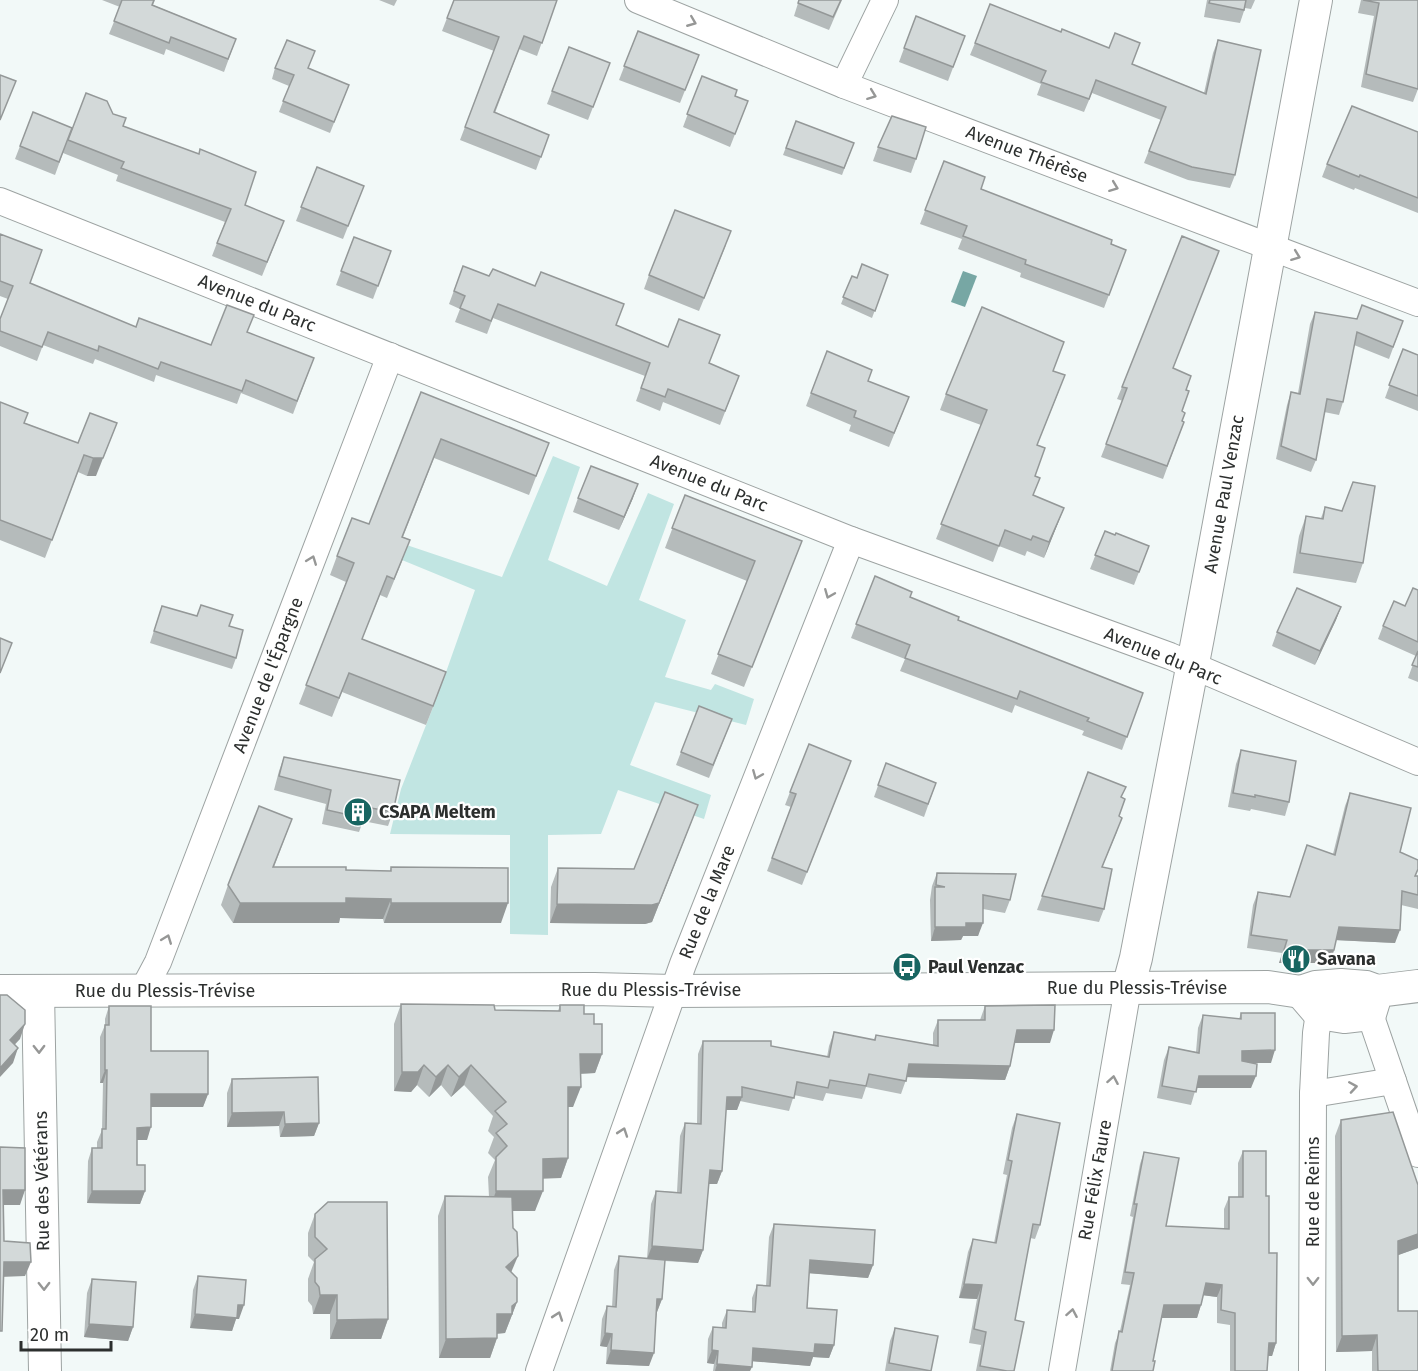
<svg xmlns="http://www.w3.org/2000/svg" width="1418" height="1371" font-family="'Fira Sans',sans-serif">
  <rect width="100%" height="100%" fill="#f2f9f8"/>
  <polygon fill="#c1e5e2" points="553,456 580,467 548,560 607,586 648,493 674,504 639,600 686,620 665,677 711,690 715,684 754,699 746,725 655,702 630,765 711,795 704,819 618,790 601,834 548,835 548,935 510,934 510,835 390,834 401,789 439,692 475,590 346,537 350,526 502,577"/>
  <polygon fill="#77a7a4" points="963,271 977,276 965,307 951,302"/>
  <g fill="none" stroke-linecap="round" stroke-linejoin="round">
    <g stroke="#9da3a2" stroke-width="28">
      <g id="minor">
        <polyline points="638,0 844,85 1418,303"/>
        <polyline points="844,85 885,0"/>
        <polyline points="0,201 851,540 1170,656 1418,762"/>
        <polyline points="142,992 158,962 390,356"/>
        <polyline points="1370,1014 1418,1154"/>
        <polyline points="1313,1094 1393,1081"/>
        <polyline points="539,1371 683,964 851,540"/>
        <polyline points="1062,1371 1128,988"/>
        <polyline points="1312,1371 1313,1094 1316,1033 1319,1013"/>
      </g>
    </g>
    <g stroke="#9da3a2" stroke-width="34">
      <g id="tertiary">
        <polyline points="1128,988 1136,958 1198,637 1316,0"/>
        <polyline points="0,991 594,989 673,991 1268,987 1301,992"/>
        <polyline points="38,991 45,1371"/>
        <polyline points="1377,991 1370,1014 1344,1017 1319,1013 1301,992 1316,987 1341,985 1366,987 1377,991 1418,986"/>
      </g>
    </g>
    <use href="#minor" stroke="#fff" stroke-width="26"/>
    <use href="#tertiary" stroke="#fff" stroke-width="32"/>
  </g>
  <g fill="#b5bbbb">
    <polygon points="102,0 155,0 153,5 236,39 224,72 166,49 164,55 109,34 120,7"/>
    <polygon points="379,0 397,0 394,6"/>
    <polygon points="454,0 557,0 537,56 519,49 495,113 549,135 536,170 460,140 494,51 442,31"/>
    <polygon points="799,0 842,0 829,30 794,16"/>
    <polygon points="1207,0 1255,0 1251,9 1245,8 1240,23 1204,17"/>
    <polygon points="1361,0 1418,0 1418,89 1413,102 1361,87 1374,16 1358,13"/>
    <polygon points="916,16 960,49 948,81 899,62"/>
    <polygon points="638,31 699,55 680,103 619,80"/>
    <polygon points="1218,40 1235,175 1230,188 1188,180 1144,163 1161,120 1092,93 1084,112 1037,95 1041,84 970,55 975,43 1132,65 1204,93 1213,53"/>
    <polygon points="569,47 610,63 588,120 547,104"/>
    <polygon points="275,68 308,69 349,85 330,133 279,112 289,86 272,79"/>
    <polygon points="702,76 735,96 748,101 730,147 683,127"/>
    <polygon points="113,114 123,126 245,205 279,234 262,276 212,256 225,222 116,181 118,175 63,153 55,175 15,159 20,146"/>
    <polygon points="796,121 854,143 842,175 783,155"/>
    <polygon points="1418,132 1418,213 1355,188 1354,190 1322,177 1327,164"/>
    <polygon points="878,147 916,159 911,173 873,161"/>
    <polygon points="944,161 981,189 1126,250 1104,308 1020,277 1021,273 958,249 962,239 920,224"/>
    <polygon points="317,167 364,186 343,239 296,221"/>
    <polygon points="0,234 30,283 136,327 211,345 247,332 314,358 293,414 241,393 237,404 156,375 154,382 95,359 93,364 43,345 37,361 0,346 0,319 8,299 0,296"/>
    <polygon points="354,237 391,251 373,299 336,285"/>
    <polygon points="726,245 699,311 644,289 649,275"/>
    <polygon points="463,266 616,325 739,376 720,425 663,402 660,411 636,401 645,376 493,318 487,334 455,322 460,309 449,304"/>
    <polygon points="888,275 872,318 841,304 852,276 857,278"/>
    <polygon points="1315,312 1357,319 1403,321 1389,359 1354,345 1343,402 1339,415 1324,412 1316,460 1311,472 1276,459 1287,405 1291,392 1298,393 1310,324"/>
    <polygon points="1403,349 1418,355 1418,411 1385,398"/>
    <polygon points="827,351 868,381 904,410 889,447 849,431 851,425 806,406"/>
    <polygon points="1173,368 1186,390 1182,411 1182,421 1184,422 1163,479 1101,457 1123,401 1117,399 1122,387"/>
    <polygon points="1053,371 1059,391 1037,445 1033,495 1064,508 1044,558 1027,551 1025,556 999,546 993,562 936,539 981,425 940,410 946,394"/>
    <polygon points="421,392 549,443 529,495 434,458 403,537 403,559 387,598 380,595 362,639 446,672 439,692 426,725 342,692 332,717 299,704 346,582 330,575 337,556 369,524"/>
    <polygon points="0,402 25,423 78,443 90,413 96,476 87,476 78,472 45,558 0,540"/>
    <polygon points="685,495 802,541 744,687 711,674 747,581 665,548"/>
    <polygon points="578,498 633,498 619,530 573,512"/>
    <polygon points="1325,507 1363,563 1356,583 1293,573 1299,536 1306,516 1321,518"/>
    <polygon points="1105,531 1149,546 1134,585 1090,569"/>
    <polygon points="875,576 910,597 958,620 1143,693 1122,750 1082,735 1084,731 1015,705 1012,713 900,671 905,659 851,638"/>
    <polygon points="1418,590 1418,682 1408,678 1416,656 1378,639 1383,626 1405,606"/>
    <polygon points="201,605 236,658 232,669 150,643 162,606 197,616"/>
    <polygon points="1341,607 1336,620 1315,665 1272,646 1277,632"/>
    <polygon points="732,719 709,778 676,765 681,752"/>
    <polygon points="1241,750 1289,802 1285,816 1251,809 1250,811 1228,807 1236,764"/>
    <polygon points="284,757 393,812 388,826 363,821 359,832 322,824 326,804 274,790 279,771"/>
    <polygon points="886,763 936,783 924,817 874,797"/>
    <polygon points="1088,772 1122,797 1117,832 1102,867 1104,909 1099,922 1037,910"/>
    <polygon points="846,774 802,885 767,871 791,807 785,805 790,792"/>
    <polygon points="1350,793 1400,852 1415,876 1418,876 1418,909 1401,905 1395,943 1336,940 1334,950 1330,963 1279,963 1282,953 1247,948 1253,905 1258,892 1289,897 1333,854 1345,806"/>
    <polygon points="698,805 652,922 645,924 550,923 551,887 558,868 634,869"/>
    <polygon points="292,819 274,867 390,871 391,867 501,923 384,923 383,919 340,918 339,923 233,923 221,905 228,885"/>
    <polygon points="937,873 1010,900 1005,913 983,909 978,936 963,936 961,940 931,941 930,900 932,886"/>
    <polygon points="401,1004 495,1010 558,1011 560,1005 584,1014 594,1024 602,1054 595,1073 580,1074 573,1107 568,1107 568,1158 561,1178 543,1178 535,1211 512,1211 511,1273 517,1302 505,1333 497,1334 497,1338 490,1358 439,1358 438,1216 445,1196 489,1197 488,1177 495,1160 488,1153 494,1137 488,1131 493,1116 464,1085 451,1097 441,1085 429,1097 417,1085 411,1092 394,1091 394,1024"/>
    <polygon points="109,1006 151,1051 208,1094 203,1107 151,1107 147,1140 137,1140 137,1165 145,1191 140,1204 87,1203 88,1161 92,1148 97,1148 97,1142 102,1130 103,1083 100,1083 100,1037 105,1025 105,1019"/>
    <polygon points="985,1006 1050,1043 1014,1043 1010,1066 1005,1080 907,1077 901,1094 866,1087 862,1099 826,1093 823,1101 794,1095 789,1111 740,1101 737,1110 726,1110 722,1171 717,1184 709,1184 703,1250 698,1263 665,1261 662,1299 657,1312 649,1366 606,1364 607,1347 600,1346 602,1319 607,1306 612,1307 614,1270 619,1256 647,1259 651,1204 656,1191 677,1192 680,1136 685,1123 697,1124 698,1054 703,1041 771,1046 827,1057 829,1046 834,1032 874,1040 876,1035 933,1045 933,1033 938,1020 980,1020"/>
    <polygon points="1241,1013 1271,1063 1254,1063 1251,1088 1196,1088 1191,1105 1157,1098 1164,1060 1169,1047 1196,1052 1198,1028 1203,1015 1239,1019"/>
    <polygon points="232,1079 319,1123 314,1136 280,1137 279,1126 227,1127 227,1093"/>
    <polygon points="1017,1114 1040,1225 1035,1239 1030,1238 1015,1320 1014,1371 976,1371 981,1345 969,1343 977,1299 959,1298 968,1252 973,1239 994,1243 1007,1175 1003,1174 1012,1128"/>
    <polygon points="1341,1120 1418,1248 1398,1255 1398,1311 1418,1371 1372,1371 1372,1351 1336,1352 1335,1136"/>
    <polygon points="1243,1151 1266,1196 1269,1253 1276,1343 1272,1356 1268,1356 1267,1371 1230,1371 1230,1325 1217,1323 1217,1297 1203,1295 1201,1305 1197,1318 1161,1318 1153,1361 1153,1371 1110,1371 1115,1343 1120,1331 1130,1285 1121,1284 1133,1217 1130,1216 1140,1164 1144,1152 1166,1226 1224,1229 1224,1209 1229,1197 1238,1197 1238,1163"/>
    <polygon points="315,1214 388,1319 381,1339 330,1339 330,1314 313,1314 312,1306 308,1301 308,1279 314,1262 308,1256 308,1233"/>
    <polygon points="774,1224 873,1265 868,1278 809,1273 807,1308 834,1345 829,1358 813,1357 810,1366 752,1361 750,1371 713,1371 714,1364 707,1363 708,1339 713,1327 722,1327 722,1323 727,1310 752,1312 752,1298 757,1285 766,1286 769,1237"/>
    <polygon points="198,1276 239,1319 236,1319 232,1331 190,1328 193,1290"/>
    <polygon points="92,1279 133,1327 128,1341 84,1337 87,1293"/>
    <polygon points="895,1328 931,1371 885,1371 890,1341"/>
  </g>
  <g fill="#949898">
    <polygon points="117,423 96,476 87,476 93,458"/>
    <polygon points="638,484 633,498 619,530 624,517"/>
    <polygon points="1064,508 1044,558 1049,542"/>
    <polygon points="1341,607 1336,620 1315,665 1320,651"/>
    <polygon points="698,805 652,922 645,924 550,923 557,904 652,905"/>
    <polygon points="346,898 391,899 383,919 340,918 339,923 233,923 240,903"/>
    <polygon points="391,903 508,903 501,923 384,923"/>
    <polygon points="966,923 983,923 978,936 963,936 961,940 931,941 935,927"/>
    <polygon points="1339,927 1400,930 1395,943 1334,940"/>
    <polygon points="1284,950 1334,950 1330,963 1279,963"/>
    <polygon points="25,1024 20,1039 5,1055 10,1040"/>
    <polygon points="1017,1030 1054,1030 1050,1043 1012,1043"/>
    <polygon points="18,1048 13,1063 0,1077 0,1068"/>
    <polygon points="1275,1050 1271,1063 1237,1063 1242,1051"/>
    <polygon points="580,1054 602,1054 595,1073 573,1074"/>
    <polygon points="909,1064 1010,1066 1005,1080 904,1077"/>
    <polygon points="424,1065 417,1085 411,1092 394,1091 402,1072"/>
    <polygon points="448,1065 441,1085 429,1097 436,1077"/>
    <polygon points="471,1065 464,1085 451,1097 459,1077"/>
    <polygon points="105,1070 107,1070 103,1083 100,1083"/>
    <polygon points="1199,1076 1256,1076 1251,1088 1194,1088"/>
    <polygon points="568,1087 581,1087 573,1107 561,1107"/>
    <polygon points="151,1094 208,1094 203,1107 147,1107"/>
    <polygon points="727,1097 742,1097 737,1110 722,1110"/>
    <polygon points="284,1112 279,1126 227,1127 232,1113"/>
    <polygon points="319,1123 314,1136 280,1137 285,1124"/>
    <polygon points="151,1127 147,1140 132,1140 137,1128"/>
    <polygon points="568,1158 561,1178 536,1179 543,1159"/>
    <polygon points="710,1170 722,1171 717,1184 705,1184"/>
    <polygon points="3,1190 25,1190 20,1205 0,1205"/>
    <polygon points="92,1191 145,1191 140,1204 87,1203"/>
    <polygon points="496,1191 543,1191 535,1211 489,1211"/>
    <polygon points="1418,1234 1418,1248 1393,1257 1398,1241"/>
    <polygon points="652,1246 703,1250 698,1263 647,1259"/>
    <polygon points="518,1256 510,1275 506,1267"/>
    <polygon points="810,1260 873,1265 868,1278 806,1273"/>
    <polygon points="4,1262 31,1262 25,1276 0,1277"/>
    <polygon points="1206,1283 1222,1285 1217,1297 1201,1295"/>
    <polygon points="964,1284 982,1285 977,1299 959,1298"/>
    <polygon points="320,1295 337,1295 330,1314 313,1314"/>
    <polygon points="657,1299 662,1299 657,1312 653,1312"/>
    <polygon points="517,1302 505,1333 490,1334 497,1314 512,1306"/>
    <polygon points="238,1305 244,1305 239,1319 236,1319 232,1331 190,1328 195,1314"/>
    <polygon points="1164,1305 1201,1305 1197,1318 1159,1318"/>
    <polygon points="388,1319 381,1339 330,1339 337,1320"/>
    <polygon points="89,1324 133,1327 128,1341 84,1337"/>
    <polygon points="605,1333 612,1334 607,1347 600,1346"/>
    <polygon points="1377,1335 1372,1351 1336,1352 1342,1336"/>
    <polygon points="497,1338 490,1358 439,1358 446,1339"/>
    <polygon points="1269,1343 1276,1343 1272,1356 1264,1356"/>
    <polygon points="815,1344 834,1345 829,1358 813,1357 810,1366 749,1361 753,1348"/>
    <polygon points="611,1350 654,1353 649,1366 606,1364"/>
    <polygon points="712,1350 718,1351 714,1364 707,1363"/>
    <polygon points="717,1364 752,1367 750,1371 715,1371"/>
  </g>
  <g fill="#d3d9d9" stroke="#949898" stroke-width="1.5">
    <polygon points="122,0 154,0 152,5 236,39 228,59 171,37 169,43 114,21"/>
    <polygon points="454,0 557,0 542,43 524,36 494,112 549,135 541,157 465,127 499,37 447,18"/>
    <polygon points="799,0 841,0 833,17 798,3"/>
    <polygon points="1210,0 1246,0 1244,10 1209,3"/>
    <polygon points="1363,0 1418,0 1418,89 1366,74 1379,3"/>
    <polygon points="990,4 1061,32 1062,29 1109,48 1115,33 1140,43 1132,64 1206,94 1218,40 1261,50 1235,175 1192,167 1149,151 1166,107 1096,80 1089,99 1041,82 1046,71 975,43"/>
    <polygon points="916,16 965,36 953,67 904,48"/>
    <polygon points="638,31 699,55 685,90 624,66"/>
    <polygon points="287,40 315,51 308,68 349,85 334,122 283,101 294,75 275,68"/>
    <polygon points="569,47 610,63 593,107 552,91"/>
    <polygon points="0,75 16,81 0,120"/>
    <polygon points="702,76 737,90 735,96 748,101 735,134 687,114"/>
    <polygon points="86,93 107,101 113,114 126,118 123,126 199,154 200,149 256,172 245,205 284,221 267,262 217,243 231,209 121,168 124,162 68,140"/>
    <polygon points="1352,106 1418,132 1418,198 1360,175 1359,177 1327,164"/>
    <polygon points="33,112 72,128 59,162 20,146"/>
    <polygon points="892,116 926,127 916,159 878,147"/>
    <polygon points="796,121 854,143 844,168 786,148"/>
    <polygon points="944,161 985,177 981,189 1112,240 1111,244 1126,250 1109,295 1025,264 1026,260 963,236 967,226 925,210"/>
    <polygon points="317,167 364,186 348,226 301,207"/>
    <polygon points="675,210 731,231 704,298 649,275"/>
    <polygon points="0,234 42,250 30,283 136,327 139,318 211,345 227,305 254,315 247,332 314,358 297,401 246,380 242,391 161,362 158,369 99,346 98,351 48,332 42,347 0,331 0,319 13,286 0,281"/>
    <polygon points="1182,236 1219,251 1173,368 1191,376 1186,390 1189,391 1182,411 1185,413 1182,421 1184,422 1167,466 1106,444 1127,388 1122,387"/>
    <polygon points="354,237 391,251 378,286 341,271"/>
    <polygon points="862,264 888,275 875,311 843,297 852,276 857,278"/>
    <polygon points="463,266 489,276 493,269 535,286 541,272 624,304 616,325 668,347 679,319 720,335 709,363 739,376 725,411 668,389 665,397 641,388 650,363 498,304 491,321 460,308 465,296 454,291"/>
    <polygon points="1362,305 1403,321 1393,347 1357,332 1343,402 1327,399 1316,460 1281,446 1291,392 1300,394 1315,312 1357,319"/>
    <polygon points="982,307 1064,342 1053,371 1065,375 1037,445 1045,448 1035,476 1040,478 1033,495 1064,508 1049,542 1033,536 1031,540 1005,530 999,546 941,524 987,410 946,394"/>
    <polygon points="1403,349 1418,355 1418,396 1389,385"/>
    <polygon points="827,351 872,370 868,381 909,397 894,433 854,417 856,411 811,393"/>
    <polygon points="421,392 549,443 536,476 441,439 402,537 410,540 394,579 387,576 362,639 446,672 433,706 349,673 339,698 306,685 354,563 337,556 352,518 369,524"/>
    <polygon points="0,402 28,413 24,423 78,443 90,413 117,423 103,458 93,458 84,455 52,540 0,520"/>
    <polygon points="591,466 638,484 624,517 578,498"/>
    <polygon points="1353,482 1375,486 1363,563 1300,553 1306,516 1323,519 1325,507 1342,511"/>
    <polygon points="685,495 802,541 752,667 718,654 755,561 672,528"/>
    <polygon points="1105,531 1115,535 1116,533 1149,546 1139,572 1095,555"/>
    <polygon points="875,576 912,592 910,597 959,617 958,620 1143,693 1127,737 1087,721 1089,718 1020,691 1017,699 905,658 910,645 856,624"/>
    <polygon points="1297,588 1341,607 1320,651 1277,632"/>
    <polygon points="1413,588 1418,590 1418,642 1383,626 1394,601 1405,606"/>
    <polygon points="201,605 233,615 229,626 243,630 236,658 154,631 162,606 197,616"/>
    <polygon points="0,638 12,643 0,673"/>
    <polygon points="1418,651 1418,667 1412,665"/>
    <polygon points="699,706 732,719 713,765 681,752"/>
    <polygon points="809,744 851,761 807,872 772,858 796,794 790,792"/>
    <polygon points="1241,750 1296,761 1289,802 1255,795 1255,797 1233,793"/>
    <polygon points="284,757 400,780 393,812 366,807 363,818 327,810 331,790 279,776"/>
    <polygon points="886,763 936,783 928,804 878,785"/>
    <polygon points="1088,772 1126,787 1121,797 1125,799 1119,816 1122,818 1102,867 1112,869 1104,909 1042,896"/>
    <polygon points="665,792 698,805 659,903 652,905 557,904 558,868 634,869"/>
    <polygon points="1350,793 1411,808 1400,852 1418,860 1418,869 1415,876 1418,876 1418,895 1402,891 1400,930 1339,927 1334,950 1284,950 1287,940 1251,935 1258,892 1290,897 1307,845 1335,855"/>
    <polygon points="259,806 292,819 273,867 346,867 346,870 391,871 391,867 508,868 508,903 391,903 391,899 346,898 346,903 240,903 228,885"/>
    <polygon points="937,873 1016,874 1010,900 983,895 983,923 966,923 966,927 935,927 935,887 945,887 936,885"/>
    <polygon points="0,995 7,995 25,1010 25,1024 10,1040 18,1048 0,1068"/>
    <polygon points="401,1004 494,1005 495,1010 560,1011 560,1005 584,1005 584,1014 594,1014 594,1024 602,1024 602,1054 580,1054 581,1087 568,1087 568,1158 543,1159 543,1191 496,1191 496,1157 507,1146 496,1133 507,1124 495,1111 506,1102 471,1065 459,1077 448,1065 436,1077 424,1065 418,1072 402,1072"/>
    <polygon points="1055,1005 1054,1030 1017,1030 1010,1066 909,1064 906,1081 869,1074 866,1086 830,1080 828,1088 797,1082 794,1098 742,1087 742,1097 727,1097 722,1171 710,1170 703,1250 652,1246 656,1191 681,1193 685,1123 701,1124 703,1041 771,1041 771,1046 829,1057 834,1032 875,1040 876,1035 938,1046 938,1020 985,1020 985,1006"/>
    <polygon points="109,1006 151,1006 151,1051 208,1051 208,1094 151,1094 151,1127 137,1128 137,1165 145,1165 145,1191 92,1191 92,1148 102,1148 102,1129 106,1129 107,1070 105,1070 105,1025 109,1025"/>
    <polygon points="1241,1013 1275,1013 1275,1050 1242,1051 1242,1061 1257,1064 1256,1076 1199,1076 1196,1092 1162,1086 1169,1047 1199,1053 1203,1015 1241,1019"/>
    <polygon points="318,1077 319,1123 285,1124 284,1112 232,1113 232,1079"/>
    <polygon points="1393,1112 1418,1185 1418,1234 1398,1241 1398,1311 1418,1311 1418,1371 1378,1371 1377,1335 1342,1336 1341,1120"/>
    <polygon points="1017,1114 1060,1123 1040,1225 1033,1224 1015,1320 1024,1322 1014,1371 1007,1371 980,1366 986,1332 974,1329 982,1285 964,1284 973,1239 996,1243 1012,1161 1008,1160"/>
    <polygon points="0,1147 25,1148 25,1190 3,1190 4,1241 30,1243 31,1262 4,1262 2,1331 0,1331"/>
    <polygon points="1243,1151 1266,1151 1266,1196 1269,1196 1269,1253 1277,1253 1276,1343 1269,1343 1267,1371 1235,1371 1235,1313 1221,1310 1222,1285 1206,1283 1201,1305 1164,1305 1153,1361 1155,1361 1153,1371 1112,1371 1119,1331 1122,1332 1134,1273 1125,1272 1137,1204 1134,1204 1144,1152 1179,1158 1166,1226 1229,1229 1229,1197 1243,1197"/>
    <polygon points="445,1196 512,1197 513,1228 517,1232 518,1256 506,1267 517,1278 517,1302 512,1306 512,1314 497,1314 497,1338 446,1339"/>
    <polygon points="328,1202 387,1202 388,1319 337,1320 337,1295 320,1295 319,1287 315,1282 315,1259 327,1249 315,1237 315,1214"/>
    <polygon points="774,1224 875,1230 873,1265 810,1260 807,1308 837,1310 834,1345 815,1344 814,1353 753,1348 752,1367 717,1364 718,1351 712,1350 713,1327 726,1328 727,1310 755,1312 757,1285 770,1286"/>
    <polygon points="619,1256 665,1260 662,1299 657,1299 654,1353 611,1350 612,1334 605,1333 607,1306 616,1307"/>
    <polygon points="198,1276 246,1280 244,1305 238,1305 237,1318 195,1314"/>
    <polygon points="92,1279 136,1282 133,1327 89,1324"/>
    <polygon points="895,1328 938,1336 931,1371 889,1363"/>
  </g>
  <defs><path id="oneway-chevron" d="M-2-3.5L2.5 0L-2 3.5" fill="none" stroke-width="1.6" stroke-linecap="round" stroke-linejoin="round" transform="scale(1.5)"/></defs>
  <g stroke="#969796">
    <use href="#oneway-chevron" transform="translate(692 22) rotate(22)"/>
    <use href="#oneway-chevron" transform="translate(872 95) rotate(21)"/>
    <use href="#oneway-chevron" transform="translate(1114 187) rotate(21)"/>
    <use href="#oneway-chevron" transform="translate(1296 256) rotate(21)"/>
    <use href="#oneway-chevron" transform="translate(312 560) rotate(-69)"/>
    <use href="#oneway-chevron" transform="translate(829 594) rotate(112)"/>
    <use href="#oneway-chevron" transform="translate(757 775) rotate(112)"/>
    <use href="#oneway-chevron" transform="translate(167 939) rotate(-69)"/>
    <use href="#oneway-chevron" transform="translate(39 1049) rotate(89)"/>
    <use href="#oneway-chevron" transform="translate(1113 1080) rotate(-80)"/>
    <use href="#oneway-chevron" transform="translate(1353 1087) rotate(-9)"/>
    <use href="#oneway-chevron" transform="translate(623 1132) rotate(-71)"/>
    <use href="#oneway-chevron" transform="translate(1313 1281) rotate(90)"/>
    <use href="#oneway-chevron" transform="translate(44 1286) rotate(89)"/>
    <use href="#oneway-chevron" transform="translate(1072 1313) rotate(-80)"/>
    <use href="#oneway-chevron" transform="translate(558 1316) rotate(-71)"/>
  </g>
  <defs>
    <g id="building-disc" transform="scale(1.5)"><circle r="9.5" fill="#186561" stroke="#fff"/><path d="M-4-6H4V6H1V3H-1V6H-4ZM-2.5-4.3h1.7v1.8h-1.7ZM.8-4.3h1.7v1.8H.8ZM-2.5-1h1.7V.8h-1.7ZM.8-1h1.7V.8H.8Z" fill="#fff"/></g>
    <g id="restaurant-disc" transform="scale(1.5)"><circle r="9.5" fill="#186561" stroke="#fff"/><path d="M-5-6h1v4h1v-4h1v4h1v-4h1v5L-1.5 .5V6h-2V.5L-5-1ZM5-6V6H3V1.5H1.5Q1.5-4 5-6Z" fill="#fff"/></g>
    <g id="bus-disc" transform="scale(1.5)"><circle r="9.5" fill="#186561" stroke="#fff"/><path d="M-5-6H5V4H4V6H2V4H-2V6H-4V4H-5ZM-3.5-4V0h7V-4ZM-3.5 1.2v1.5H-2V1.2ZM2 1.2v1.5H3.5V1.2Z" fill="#fff"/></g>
  </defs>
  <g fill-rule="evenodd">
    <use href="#building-disc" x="358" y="812"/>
    <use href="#restaurant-disc" x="1296" y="959"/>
    <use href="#bus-disc" x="907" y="967"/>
  </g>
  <g text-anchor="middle" stroke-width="4.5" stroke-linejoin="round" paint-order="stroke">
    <g font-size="18" fill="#2c2f2e" stroke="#fff">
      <text transform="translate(1027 154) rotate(21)" y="6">Avenue Thérèse</text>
      <text transform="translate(257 303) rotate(22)" y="6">Avenue du Parc</text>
      <text transform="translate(709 483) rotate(22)" y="6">Avenue du Parc</text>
      <text transform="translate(1224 494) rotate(-80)" y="6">Avenue Paul Venzac</text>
      <text transform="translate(1163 656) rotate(22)" y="6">Avenue du Parc</text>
      <text transform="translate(268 675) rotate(-69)" y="6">Avenue de l'Épargne</text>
      <text transform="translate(707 902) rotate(-68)" y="6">Rue de la Mare</text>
      <text x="1137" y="994">Rue du Plessis-Trévise</text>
      <text x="651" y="996">Rue du Plessis-Trévise</text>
      <text x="165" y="997">Rue du Plessis-Trévise</text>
      <text transform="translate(1095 1180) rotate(-80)" y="6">Rue Félix Faure</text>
      <text transform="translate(42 1181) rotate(-91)" y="6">Rue des Vétérans</text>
      <text transform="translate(1313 1192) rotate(-90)" y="6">Rue de Reims</text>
    </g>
    <g font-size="18" font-weight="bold" fill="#2c2f2e" stroke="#fff" text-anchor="start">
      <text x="379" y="818">CSAPA Meltem</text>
      <text x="1317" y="965">Savana</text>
      <text x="928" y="973">Paul Venzac</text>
    </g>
  </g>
  <path d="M21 1341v9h90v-9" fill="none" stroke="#2c2f2e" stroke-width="3"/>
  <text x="30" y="1341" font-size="18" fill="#2c2f2e" stroke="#ffffff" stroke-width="4.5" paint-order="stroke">20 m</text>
</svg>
